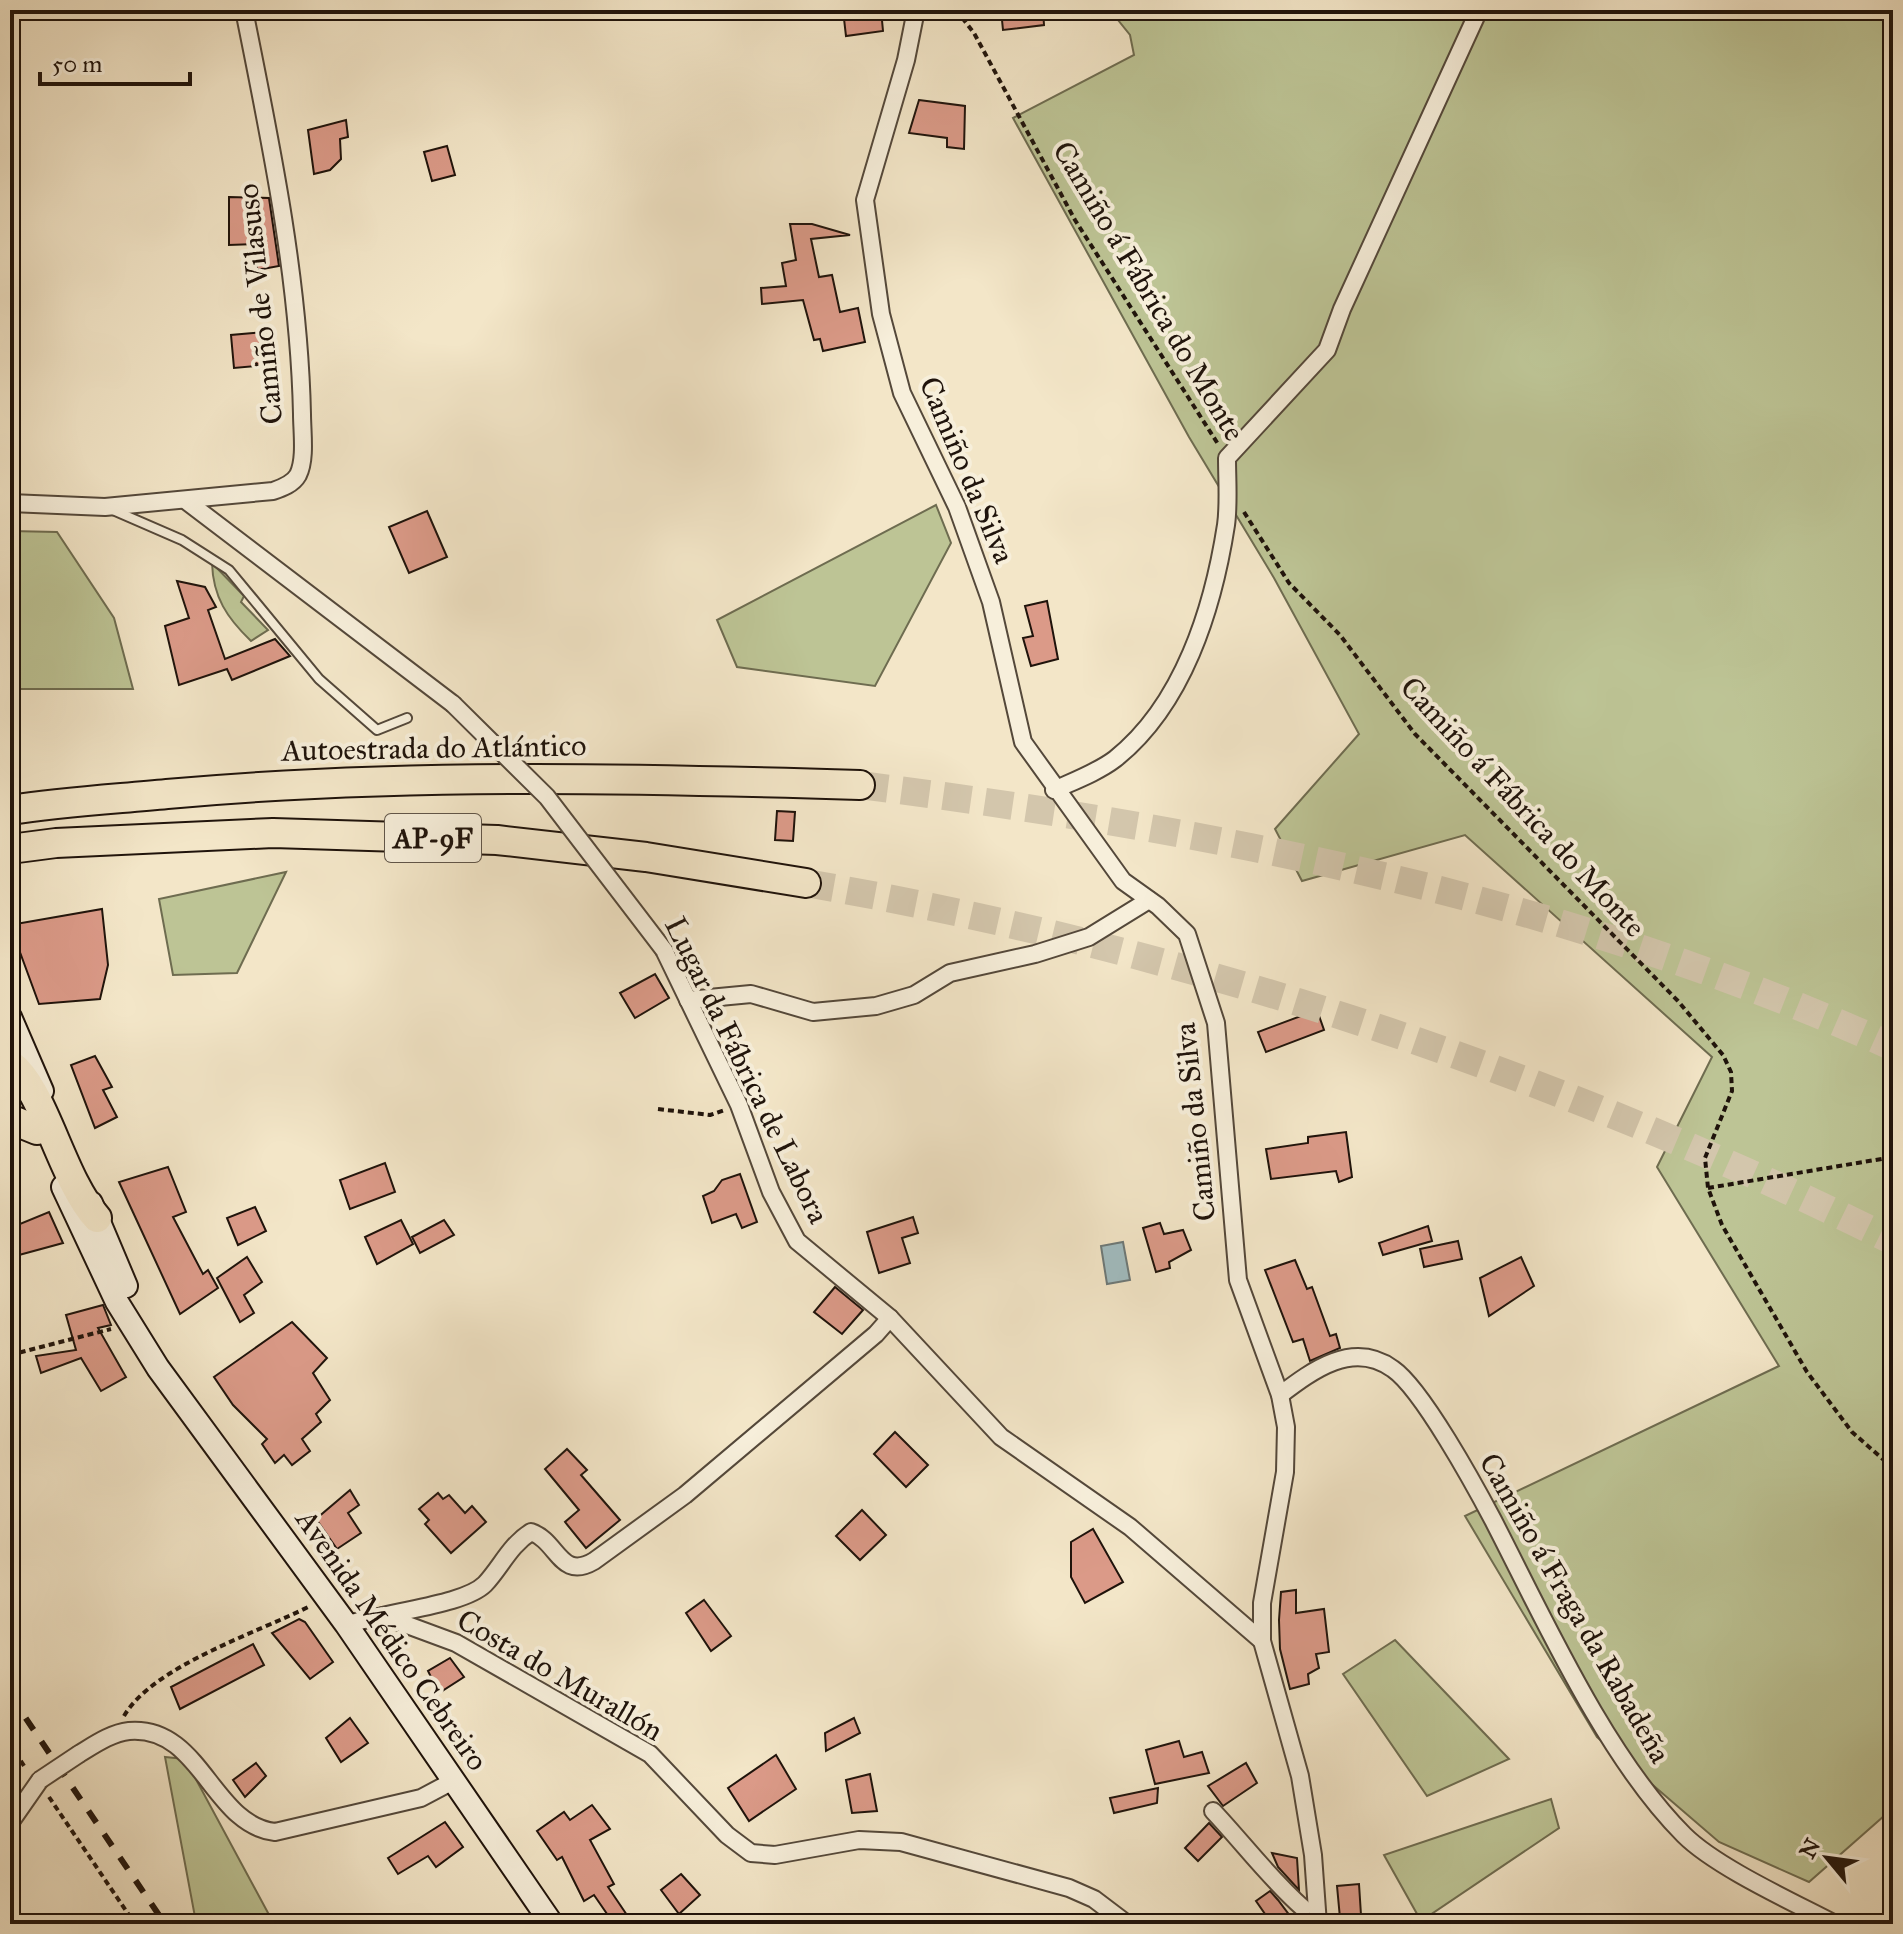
<svg xmlns="http://www.w3.org/2000/svg" width="1903" height="1934" font-family="'IM FELL Great Primer',serif">
  <rect width="100%" height="100%" fill="#f3e6c8"/>
  <filter id="stains"><feTurbulence type="fractalNoise" baseFrequency=".0025" numOctaves="4"/><feColorMatrix values="0 0 0 0 .2 0 0 0 0 .09 0 0 0 0 .02 0 0 0 .5 -.17"/></filter>
  <radialGradient id="worn" r=".72"><stop offset=".6" stop-color="#630" stop-opacity="0"/><stop offset="1" stop-color="#630" stop-opacity=".3"/></radialGradient>
  <g fill="#bdc495" stroke="#6e6c50" stroke-width="2">
    <polygon points="1110,10 1893,10 1893,1808 1809,1882 1719,1842 1597,1737 1465,1516 1779,1366 1657,1167 1712,1057 1465,835 1302,881 1275,829 1359,734 1274,578 1189,437 1013,118 1134,55 1130,35"/>
    <polygon points="936,505 951,543 875,686 737,667 717,620"/>
    <polygon points="10,531 57,532 114,618 133,689 10,689"/>
    <path d="M212,563L244,596L241,602L268,630L251,641C227,618 213,597 212,563Z"/>
    <polygon points="286,872 237,973 173,975 159,899"/>
    <polygon points="1395,1640 1509,1759 1427,1796 1343,1674"/>
    <polygon points="165,1757 185,1759 274,1924 199,1924 195,1917"/>
    <polygon points="1551,1799 1559,1828 1421,1921 1384,1855"/>
  </g>
  <polygon fill="#a1bdc1" stroke="#6d7978" stroke-width="2" points="1123,1242 1130,1280 1107,1284 1101,1246"/>
  <g fill="#db9a88" stroke="#1f130b" stroke-width="2">
    <polygon points="843,10 881,10 883,31 846,36"/>
    <polygon points="1001,10 1043,10 1044,25 1003,30"/>
    <polygon points="919,100 965,106 964,149 947,147 947,138 909,133"/>
    <polygon points="346,120 348,137 340,139 341,159 330,170 314,174 308,130"/>
    <polygon points="447,146 455,175 432,181 424,152"/>
    <polygon points="229,197 269,198 279,266 257,270 256,244 229,245"/>
    <polygon points="790,224 812,224 850,235 811,239 819,277 832,275 840,312 858,308 865,342 823,351 820,339 814,340 803,300 762,304 761,288 786,286 782,263 796,260"/>
    <polygon points="265,332 268,365 234,368 231,335"/>
    <polygon points="427,511 447,557 409,573 389,527"/>
    <polygon points="177,581 205,587 216,607 208,610 225,659 275,639 290,656 232,680 227,669 179,685 165,626 189,618"/>
    <polygon points="1047,601 1058,659 1031,666 1023,638 1033,636 1025,606"/>
    <polygon points="777,811 795,812 793,841 775,840"/>
    <polygon points="102,909 108,965 100,999 39,1004 10,925"/>
    <polygon points="655,974 669,998 635,1018 620,993"/>
    <polygon points="1317,1010 1324,1030 1266,1052 1258,1032"/>
    <polygon points="95,1056 112,1087 103,1090 117,1117 95,1128 71,1065"/>
    <polygon points="1346,1132 1352,1177 1339,1182 1336,1171 1271,1179 1266,1149 1308,1143 1308,1137"/>
    <polygon points="385,1163 395,1192 350,1209 340,1180"/>
    <polygon points="168,1167 186,1212 173,1217 203,1274 208,1270 218,1288 180,1314 119,1182"/>
    <polygon points="740,1174 757,1222 742,1228 736,1214 712,1223 703,1196 714,1191 722,1180"/>
    <polygon points="255,1207 266,1231 238,1245 227,1218"/>
    <polygon points="49,1212 63,1243 19,1255 10,1228"/>
    <polygon points="913,1217 918,1233 902,1238 910,1263 879,1273 867,1232"/>
    <polygon points="401,1220 413,1244 377,1264 365,1237"/>
    <polygon points="444,1220 454,1235 420,1253 412,1237"/>
    <polygon points="1160,1223 1164,1234 1183,1230 1191,1250 1169,1262 1170,1268 1156,1272 1143,1228"/>
    <polygon points="1428,1226 1432,1241 1383,1255 1379,1243"/>
    <polygon points="1458,1241 1462,1259 1424,1267 1420,1249"/>
    <polygon points="247,1257 262,1282 244,1295 254,1313 240,1322 217,1278"/>
    <polygon points="1521,1257 1534,1286 1489,1316 1480,1278"/>
    <polygon points="1295,1260 1307,1289 1312,1287 1330,1336 1336,1334 1340,1348 1310,1361 1303,1339 1293,1342 1265,1270"/>
    <polygon points="835,1287 863,1310 842,1334 814,1312"/>
    <polygon points="103,1305 111,1325 98,1328 126,1377 101,1391 81,1358 41,1373 36,1356 76,1350 66,1315"/>
    <polygon points="292,1322 327,1358 313,1373 330,1400 316,1414 321,1422 302,1439 310,1451 292,1465 284,1455 275,1463 262,1444 267,1439 233,1405 214,1377"/>
    <polygon points="895,1432 928,1465 906,1487 874,1454"/>
    <polygon points="567,1449 587,1470 581,1475 620,1520 586,1548 565,1522 579,1510 545,1469"/>
    <polygon points="350,1490 359,1505 348,1513 361,1533 337,1549 316,1519"/>
    <polygon points="438,1493 443,1499 449,1495 465,1513 472,1506 486,1522 451,1553 425,1524 429,1520 419,1509"/>
    <polygon points="862,1510 886,1535 860,1560 836,1536"/>
    <polygon points="1093,1529 1123,1582 1085,1603 1071,1577 1071,1542"/>
    <polygon points="1296,1590 1296,1613 1324,1609 1329,1652 1316,1654 1319,1668 1308,1674 1309,1684 1290,1689 1280,1649 1279,1620 1281,1592"/>
    <polygon points="704,1600 731,1636 711,1651 686,1613"/>
    <polygon points="299,1619 305,1622 333,1662 310,1679 272,1633"/>
    <polygon points="253,1644 264,1665 180,1709 171,1687"/>
    <polygon points="450,1658 464,1677 439,1693 428,1671"/>
    <polygon points="350,1718 368,1743 341,1762 326,1738"/>
    <polygon points="854,1718 860,1733 826,1751 825,1733"/>
    <polygon points="1179,1741 1184,1757 1202,1752 1209,1773 1155,1784 1146,1750"/>
    <polygon points="776,1755 796,1789 749,1821 728,1788"/>
    <polygon points="256,1763 266,1776 245,1797 233,1780"/>
    <polygon points="1246,1763 1257,1783 1223,1806 1208,1786"/>
    <polygon points="870,1774 877,1811 852,1813 846,1780"/>
    <polygon points="1158,1788 1157,1803 1114,1813 1110,1798"/>
    <polygon points="592,1805 610,1829 590,1840 614,1884 608,1887 633,1924 614,1924 594,1895 584,1901 562,1857 557,1860 537,1831 564,1812 570,1820"/>
    <polygon points="445,1822 463,1847 436,1867 428,1856 398,1874 388,1858"/>
    <polygon points="1209,1823 1222,1837 1198,1861 1185,1848"/>
    <polygon points="1272,1853 1297,1858 1299,1890 1278,1867"/>
    <polygon points="681,1874 700,1895 679,1914 661,1890"/>
    <polygon points="1359,1884 1361,1915 1340,1918 1337,1886"/>
    <polygon points="1270,1891 1278,1900 1296,1924 1272,1924 1256,1901"/>
  </g>
  <g fill="none" stroke-linecap="round" stroke-linejoin="round">
    <g stroke="#d3c6ac" stroke-width="28" stroke-dasharray="28 14" stroke-linecap="butt">
      <path d="M860,785C1212,829 1569,899 1893,1047"/>
      <path d="M806,883C1181,948 1552,1071 1893,1241"/>
    </g>
    <g stroke="#54483a" stroke-width="12">
      <polyline id="service" points="113,510 182,540 229,570 319,679 377,730 407,718"/>
    </g>
    <g stroke="#54483a" stroke-width="20">
      <g id="minor">
        <polyline points="916,10 906,60 865,200 881,314 902,393 957,507 991,602 1023,742 1123,881 1158,906 1187,934 1216,1023 1238,1280 1280,1395 1286,1427 1285,1472 1262,1603 1262,1641 1300,1776 1313,1855 1318,1924"/>
        <polyline points="185,500 453,704"/>
        <path d="M10,503L105,507L273,491C282,488 293,484 298,475C306,459 302,432 302,414C299,278 271,144 244,10"/>
        <path d="M1054,790C1074,781 1098,772 1115,759C1183,705 1213,609 1226,525C1229,504 1227,480 1227,458L1327,350L1342,309L1479,10"/>
        <polyline points="664,950 739,1105 771,1192 797,1241 890,1318 1001,1437 1130,1527 1262,1641"/>
        <polyline points="688,1000 751,994 813,1012 876,1006 914,995 950,973 1035,954 1089,937 1149,900"/>
        <path d="M1280,1395C1313,1370 1353,1340 1393,1369C1422,1389 1475,1486 1493,1520C1544,1619 1606,1757 1684,1835C1716,1867 1793,1902 1835,1924"/>
        <path d="M383,1616C409,1609 467,1602 485,1584C501,1567 510,1545 531,1532C558,1541 560,1581 594,1561L685,1495L876,1334L890,1318"/>
        <polyline points="346,1624 383,1616 456,1643 650,1754 727,1835 751,1853 775,1855 859,1840 901,1842 1069,1888 1094,1899 1127,1924"/>
        <path d="M79,1754C94,1745 111,1733 129,1731C201,1725 212,1825 275,1832L421,1798L455,1780"/>
        <path d="M1213,1811C1244,1844 1269,1878 1303,1908"/>
        <polyline points="10,1823 40,1780"/>
      </g>
    </g>
    <g stroke="#1f130b" stroke-width="26">
      <g id="secondary">
        <polyline points="10,1017 42,1091"/>
        <polyline points="63,1187 117,1302 158,1368 346,1624 552,1924"/>
        <polyline points="91,1203 126,1286"/>
      </g>
    </g>
    <g stroke="#1f130b" stroke-width="32">
      <g id="motorway">
        <path d="M10,810C62,802 115,799 167,794C399,773 629,778 860,785"/>
        <polyline points="10,849 56,843 273,833 497,840 646,857 806,883"/>
        <path d="M10,1064C44,1088 61,1178 97,1218"/>
        <polyline points="10,1119 37,1130"/>
      </g>
    </g>
    <g stroke="#1f130b" stroke-width="4" stroke-dasharray="6 4" stroke-linecap="butt">
      <polyline points="956,10 974,33 1075,220 1218,444"/>
      <polyline points="1244,512 1289,583 1340,635 1415,734 1678,1001 1723,1055 1731,1072 1732,1091 1705,1158 1708,1188 1722,1225 1807,1372 1852,1432 1893,1468"/>
      <polyline points="658,1109 710,1115 725,1110"/>
      <polyline points="1708,1188 1893,1157"/>
      <polyline points="10,1355 111,1329"/>
      <path d="M124,1716C153,1666 257,1633 310,1606"/>
      <polyline points="10,1744 26,1769"/>
      <polyline points="49,1797 135,1924"/>
    </g>
    <use href="#service" stroke="#f7efdb" stroke-width="8"/>
    <use href="#minor" stroke="#f7efdb" stroke-width="16"/>
    <use href="#secondary" stroke="#f7efdb" stroke-width="22"/>
    <use href="#motorway" stroke="#f3e6c8" stroke-width="28"/>
    <polyline stroke="#1f130b" stroke-width="6" stroke-dasharray="14 14" stroke-linecap="butt" points="10,1695 165,1924"/>
    <g stroke="#54483a" stroke-width="20" stroke-linecap="butt">
      <g id="minor-bridge">
        <polyline points="453,704 547,797 664,950"/>
        <polyline points="40,1780 79,1754"/>
      </g>
    </g>
    <use href="#minor-bridge" stroke="#f7efdb" stroke-width="16"/>
  </g>
  <g text-anchor="middle" stroke-width="8" stroke-linejoin="round" paint-order="stroke">
    <rect fill="#f7efdb" stroke="#605549" stroke-width="2" x="385" y="814" width="96" height="48" rx="6"/>
    <g font-size="28" font-weight="bold" fill="#1f130b">
      <text x="433" y="848">AP-9F</text>
    </g>
    <g font-size="30" fill="#1f130b" stroke="#f7efdb">
      <text transform="translate(1149 291) rotate(59)" y="10">Camiño á Fábrica do Monte</text>
      <text transform="translate(260 304) rotate(-96)" y="10">Camiño de Vilasuso</text>
      <text transform="translate(967 470) rotate(67)" y="10">Camiño da Silva</text>
      <text transform="translate(434 748) rotate(-1)" y="10">Autoestrada do Atlántico</text>
      <text transform="translate(1523 807) rotate(47)" y="10">Camiño á Fábrica do Monte</text>
      <text transform="translate(747 1070) rotate(64)" y="10">Lugar da Fábrica de Labora</text>
      <text transform="translate(1195 1122) rotate(-96)" y="10">Camiño da Silva</text>
      <text transform="translate(1575 1608) rotate(60)" y="10">Camiño á Fraga da Rabadeña</text>
      <text transform="translate(392 1640) rotate(55)" y="10">Avenida Médico Cebreiro</text>
      <text transform="translate(560 1675) rotate(30)" y="10">Costa do Murallón</text>
    </g>
  </g>
  <rect width="1903" height="1934" fill="none" stroke="#f3e6c8" stroke-width="40"/>
  <rect x="12" y="12" width="1879" height="1910" fill="none" stroke="#1f130b" stroke-width="4"/>
  <rect x="20" y="20" width="1863" height="1894" fill="none" stroke="#1f130b" stroke-width="2"/>
  <g transform="translate(1827 1858) rotate(299)" stroke="#f7efdb" stroke-width="6" paint-order="stroke">
  <path d="M0-6L14 30L0 20L-14 30Z" fill="#1f130b"/>
  <text y="-12" font-size="22" font-weight="bold" text-anchor="middle" fill="#1f130b">N</text>
  </g>
  <path d="M40 72v12h150v-12" fill="none" stroke="#1f130b" stroke-width="4"/>
  <text x="52" y="72" font-size="24" fill="#1f130b" stroke="#f7efdb" stroke-width="6" paint-order="stroke">50 m</text>
  <rect width="100%" height="100%" filter="url(#stains)"/>
  <rect width="100%" height="100%" fill="url(#worn)"/>
</svg>
